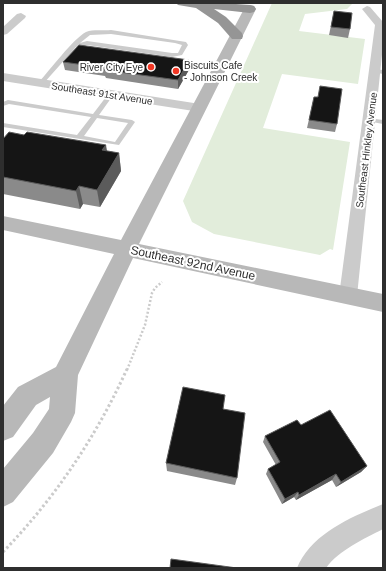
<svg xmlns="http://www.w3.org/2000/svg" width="386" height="571" font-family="Arial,sans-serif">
  <rect width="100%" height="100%" fill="#fff"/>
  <polygon fill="#e2eddb" points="272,3 353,3 347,9 305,14 299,31 365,39 358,84 282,74 263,128 350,142 333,250 330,249 320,255 214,234 192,222 183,201"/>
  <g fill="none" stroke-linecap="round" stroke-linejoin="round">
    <polyline stroke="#cbcbcb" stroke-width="1.5" stroke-dasharray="1 1" stroke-linecap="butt" points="189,70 193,70"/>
    <polyline stroke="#cbcbcb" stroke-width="2.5" stroke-dasharray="2 2" stroke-linecap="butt" points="127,370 145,325 152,293 155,288 162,282"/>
    <path stroke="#cbcbcb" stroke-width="3" stroke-dasharray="2.5 2.5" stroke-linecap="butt" d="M3,552C55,498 96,437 127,369"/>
    <g fill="#cbcbcb" fill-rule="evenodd">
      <path d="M111,30L186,42L188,45L182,55L172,57L87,45L76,47L43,84H39V82C50,70 73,39 86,32C93,29 104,31 111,30ZM111,34L175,43L182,45L178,53H172L87,41L80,43L90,35Z"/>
      <polygon points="375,69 383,70 383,74 373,72 372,71"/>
      <path d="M111,92L114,94L99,115L132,120L135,122L119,145L3,127V123L77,135L91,117L9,104L3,106V102L8,100L93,114L109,93ZM97,118L128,123L115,142L84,136Z"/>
      <polygon points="369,118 383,120 383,124 367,121 366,120"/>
    </g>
    <g fill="#cbcbcb" fill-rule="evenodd">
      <polygon points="367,6 370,7 383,22 383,45 357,296 354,301 348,303 342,301 339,296 375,25 362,9"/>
      <polygon points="21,13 26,16 25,18 7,34 3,35 3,27 17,14"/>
      <polygon points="3,73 200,104 204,105 206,108 204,111 200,112 3,81"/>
      <path d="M383,504V529C364,539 339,550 326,568H297C311,534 351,517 383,504Z"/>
    </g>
    <polygon fill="#b8b8b8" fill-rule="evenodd" points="250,5 254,6 256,9 139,244 383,294 383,312 133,258 78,375 75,413 71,422 53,453 13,502 3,507 3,469 33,433 49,409 50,397 36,405 13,437 3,441 3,406 18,387 56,367 114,254 3,230 3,216 121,240 244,9 246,6"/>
    <polygon fill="#959595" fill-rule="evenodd" points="176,3 222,3 250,5 254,6 256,9 254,12 250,13 214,9 226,17 242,33 243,36 242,39 232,39 218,23 196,8 178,5"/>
  </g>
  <g fill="#8a8a8a">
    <polygon points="334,11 350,29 348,38 329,35"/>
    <polygon points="63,62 190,68 178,89 106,78 105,76 65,70"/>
    <polygon points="314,97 337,124 335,132 307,128"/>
    <polygon points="3,139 107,151 119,153 121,171 100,207 83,204 80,209 3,194"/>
    <polygon points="223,409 237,478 235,485 167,471 166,463"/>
    <polygon points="301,425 367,466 361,472 336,487 332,480 296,500 294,497 282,504 266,474 268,469 276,465 263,442 265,436"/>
  </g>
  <g fill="#5b5b5b">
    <polygon points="189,60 190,68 178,89 178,80"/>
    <polygon points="106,145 109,163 102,150"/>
    <polygon points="119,153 121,171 100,207 97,190"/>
    <polygon points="79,186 83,204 80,209 76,191"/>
    <polygon points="367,466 361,472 336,487 341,482"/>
    <polygon points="336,474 332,480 296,500 299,495"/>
    <polygon points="298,492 294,497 282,504 285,499"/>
  </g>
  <g fill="#151515" stroke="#5b5b5b">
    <polygon points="334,11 352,13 350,29 331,27"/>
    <polygon points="79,45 189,60 178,80 104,70 106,68 63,62"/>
    <polygon points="320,86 342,89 337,124 309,120 314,97 318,97"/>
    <polygon points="9,132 24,135 27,132 106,145 102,150 119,153 97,190 79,186 76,191 3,177 3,139"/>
    <polygon points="183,387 225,395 223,409 245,413 237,478 166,463"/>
    <polygon points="330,410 367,466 341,482 336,474 299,495 298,492 285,499 268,469 280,462 265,436 297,420 301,425"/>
    <polygon points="171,559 237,568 170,568"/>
  </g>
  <g fill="#f23724" stroke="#fff" stroke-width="1.5">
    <circle cx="151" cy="67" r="4"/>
    <circle cx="176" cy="71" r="4"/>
  </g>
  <g text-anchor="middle" stroke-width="4" stroke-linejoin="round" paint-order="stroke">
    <g font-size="10" fill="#2e2e2e" stroke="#fff" text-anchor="start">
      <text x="184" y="69">Biscuits Cafe<tspan x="184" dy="12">- Johnson Creek</tspan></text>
      <text x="143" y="71" text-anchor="end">River City Eye</text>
    </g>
    <g font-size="10" fill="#2e2e2e" stroke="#fff">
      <text transform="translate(102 93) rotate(9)" y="4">Southeast 91st Avenue</text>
      <text transform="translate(366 150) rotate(-83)" y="4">Southeast Hinkley Avenue</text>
    </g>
    <g font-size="12" fill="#2e2e2e" stroke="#fff">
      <text transform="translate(193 263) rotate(12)" y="4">Southeast 92nd Avenue</text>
    </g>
  </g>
  <rect width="386" height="571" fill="none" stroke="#2e2e2e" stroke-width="8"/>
</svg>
